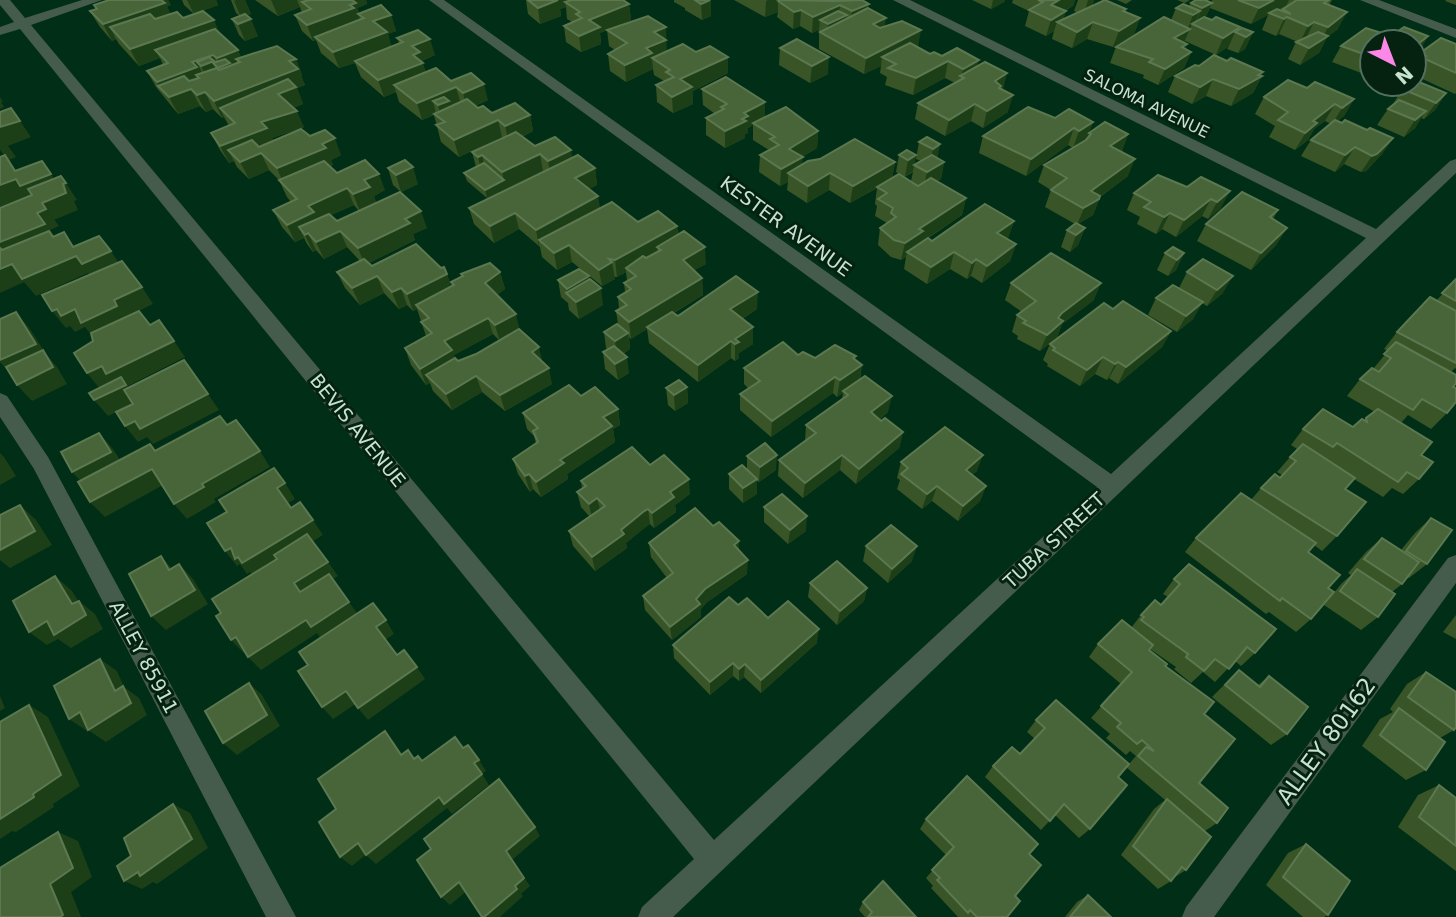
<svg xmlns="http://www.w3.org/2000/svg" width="1456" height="917" font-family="'DejaVu Sans',sans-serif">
  <rect width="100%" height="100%" fill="#012e16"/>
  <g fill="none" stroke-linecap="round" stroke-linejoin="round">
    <g fill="#455b4c" fill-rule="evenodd">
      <polygon points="0,0 10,0 25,18 82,0 102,0 31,25 714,840 1097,487 429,0 444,0 1111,474 1366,238 893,0 910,0 1376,229 1450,161 1456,159 1456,173 673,917 638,917 642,907 694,859 20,29 0,35 0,27 14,22 0,5"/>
      <polygon points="1360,0 1379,0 1456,29 1456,38"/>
      <polygon points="0,393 7,396 48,457 296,917 266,917 34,469 0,417"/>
      <polygon points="1456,555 1456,583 1214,917 1182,917 1186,907 1448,558"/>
    </g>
  </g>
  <g fill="#395527" fill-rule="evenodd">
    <path d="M109,0H168L171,5L167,6L170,14L183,18L219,33L238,50L241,58L296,59L302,75L301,76L305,85L297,88L303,104L293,108L304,127L272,138L273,141L310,136L341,155L331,160L333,165L330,166L337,173L385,190L374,196L376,203L427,228L413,234L415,240L369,263L372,266L447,274L451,287L452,286L451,282L462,277L461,274L500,272L505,289L497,295L542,362L552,384L505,411L482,392L452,410L433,391L430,383L426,385L411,365L405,348L426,336L417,309L413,311L407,305L399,309L384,293L360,305L345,288L337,272L360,261L347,247L324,259L316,250L313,252L307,244L304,238L295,242L282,227L273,210L291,202L287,197L279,180L269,170L249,179L237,167L234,161L229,163L220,150L211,133L229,126L224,117L222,118L213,109L206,112L200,106L178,114L156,87L147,71L163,65L160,58L139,66L119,44L116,39L112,41L100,27L90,11L96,9L94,5ZM354,205L359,211L337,221L331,215ZM493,334L499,340L476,354L458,361L455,359L454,355Z"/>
    <polygon points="182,0 216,0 218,5 194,14 184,5"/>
    <polygon points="231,0 245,0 251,14 246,15 258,36 245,41 239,35 232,19 240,16 236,13"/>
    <polygon points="255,0 366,0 367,4 357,8 359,13 391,15 396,31 388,34 391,46 399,43 397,38 435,55 422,61 426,73 451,81 488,100 475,106 478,108 492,113 530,115 533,131 522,137 535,146 573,157 595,168 597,185 589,189 600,208 638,222 677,226 678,235 706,264 694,270 702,278 703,295 674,313 678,316 757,309 742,319 753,344 739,353 739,358 735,361 731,358 698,382 649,343 647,329 631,339 629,337 630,349 623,354 629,373 618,380 605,369 603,352 608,350 606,348 604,332 618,324 616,311 619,309 618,297 625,292 624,283 627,281 626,272 617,277 614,277 615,279 602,286 572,262 557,270 542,257 540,247 519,229 494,243 474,224 469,208 543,171 487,198 467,181 464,173 476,167 472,152 503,138 502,137 459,157 441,142 434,115 422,120 399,102 396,92 384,97 361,77 355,63 339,68 321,53 316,40 313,41 302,31 295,15 302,13 300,7 278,16"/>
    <polygon points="526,0 623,0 629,4 631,20 613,28 666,27 666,52 728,73 693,91 693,104 673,113 657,102 656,85 664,81 654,75 653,69 626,82 610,71 608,54 615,50 609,46 607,30 600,33 601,44 581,52 566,42 564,26 572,22 567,19 566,7 560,9 561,16 540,24 528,14"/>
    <polygon points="674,0 711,0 711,16 702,20 685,10 685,8 674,2"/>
    <polygon points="734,0 833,0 868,9 885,26 930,54 978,66 1003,90 1008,112 983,128 971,121 945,136 915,119 918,103 955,83 945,78 913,95 885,85 887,77 880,73 881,66 864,74 819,49 819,30 812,33 800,26 793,29 777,17 778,12 765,17"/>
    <polygon points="972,0 1005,0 1004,2 991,9"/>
    <polygon points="1013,0 1075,0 1073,6 1065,11 1066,11 1063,19 1078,13 1074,11 1078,0 1094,0 1092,6 1126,9 1125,12 1140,18 1134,34 1113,47 1087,39 1072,48 1052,39 1054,31 1046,36 1025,26 1029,11 1012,3"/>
    <polygon points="1117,0 1132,0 1126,4"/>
    <polygon points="1177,0 1190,0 1185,3"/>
    <polygon points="1212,0 1332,0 1329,5 1338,29 1327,37 1319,53 1300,65 1288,59 1296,42 1298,42 1279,34 1276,36 1262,30 1268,15 1251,24 1210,8 1205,18 1239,30 1253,32 1245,49 1238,53 1227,49 1229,46 1216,55 1185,41 1184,43 1187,44 1185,49 1191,52 1184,68 1158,85 1143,78 1144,75 1110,63 1116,47 1171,20 1176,8 1189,6 1191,3 1211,3"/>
    <polygon points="1446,0 1456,0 1456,5 1445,1"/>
    <polygon points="1391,36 1428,36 1418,53 1414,56 1414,42 1372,42 1372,77 1332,62 1341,46"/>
    <polygon points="1456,44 1456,93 1455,94 1414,75 1414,63 1420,53"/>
    <polygon points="780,48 828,74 810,83 779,65"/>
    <polygon points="1227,61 1263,72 1261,76 1262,76 1253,93 1231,106 1206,96 1192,104 1168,92 1175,76"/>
    <polygon points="1307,88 1354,99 1344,116 1337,121 1393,138 1382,154 1366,171 1361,172 1344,164 1335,172 1301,156 1311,140 1331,124 1325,121 1314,129 1308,140 1295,150 1269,137 1275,126 1255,114 1264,97"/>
    <polygon points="702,89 765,117 818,131 817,148 802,157 802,165 895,162 892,178 911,181 913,172 905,177 896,172 899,155 916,155 914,165 921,161 916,159 919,142 927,137 937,158 944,162 941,179 937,181 966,198 962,215 921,243 1014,221 1008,238 1007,239 1016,244 1010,261 982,283 971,276 967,279 950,269 927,284 904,269 906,257 901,260 891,257 878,245 880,228 887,223 875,216 877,206 875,204 877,188 850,203 829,190 807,203 787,190 788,182 780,186 759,172 760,155 769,150 753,140 753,125 748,128 748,133 745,134 745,138 725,148 706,135 706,118 715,114 703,105"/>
    <polygon points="1402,89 1446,93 1435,110 1424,119 1421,118 1415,128 1404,137 1377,125 1388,109 1392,106"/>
    <polygon points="1055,118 1093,122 1089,133 1128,134 1122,151 1120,152 1128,176 1100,197 1093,215 1078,224 1085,228 1078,245 1070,252 1061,247 1067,230 1075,224 1045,207 1051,190 1038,182 1044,165 1073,148 1068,145 1026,176 979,153 983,136"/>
    <polygon points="388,168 418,184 401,192 393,185"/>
    <polygon points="1201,177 1221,208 1208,219 1202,216 1176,237 1162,229 1156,234 1137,224 1140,217 1127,210 1134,193 1187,187"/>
    <polygon points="1278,210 1273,219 1287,228 1276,245 1251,270 1197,241 1206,224"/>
    <polygon points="1165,253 1184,253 1176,270 1168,276 1157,270"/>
    <polygon points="1187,272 1223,293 1207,306 1202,303 1193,319 1177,332 1148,315 1156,298 1179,288"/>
    <polygon points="1456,279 1456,369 1455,368 1451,372 1453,387 1447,413 1431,429 1408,415 1401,423 1421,455 1419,479 1403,494 1392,488 1383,497 1354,479 1345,489 1337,536 1322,551 1314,545 1308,552 1328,588 1311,619 1296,632 1269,612 1266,614 1185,552 1196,538 1251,500 1261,488 1282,475 1277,472 1297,449 1291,445 1303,429 1353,427 1375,412 1347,396 1360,379 1373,369 1388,351 1384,349 1397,332 1436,301"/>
    <polygon points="558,280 589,280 603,305 579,319 569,310 568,303 561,297"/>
    <polygon points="1011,283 1094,300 1062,324 1057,338 1040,351 1017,339 1018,336 1012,332 1017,315 1022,312 1005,300"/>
    <polygon points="1113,309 1171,331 1162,347 1118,384 1109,378 1107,380 1095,374 1080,386 1047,366 1048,364 1043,360 1050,344"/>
    <polygon points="798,355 815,358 856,356 855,360 862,365 860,379 888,412 880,419 903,432 899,448 856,484 840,470 803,498 778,476 779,460 805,441 806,425 842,399 843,393 837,397 833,393 771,437 740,410 740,394 748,388 744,384 744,368"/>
    <polygon points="687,387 688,403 675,411 668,405 666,388"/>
    <polygon points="581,396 618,409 620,425 613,429 615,442 567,474 568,479 541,497 533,489 530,492 518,474 513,459 536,444 534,436 527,429 523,413"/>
    <polygon points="747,456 776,470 759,482 757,481 757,494 743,503 729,489 729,474 747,469"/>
    <polygon points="901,462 977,471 972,475 986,486 980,501 958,521 932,501 922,509 897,489 900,480 897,478"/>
    <polygon points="650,465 690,494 675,505 676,512 654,528 650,524 645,527 626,543 627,548 595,571 573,546 569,531 590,517 581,507 577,492 582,488 581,481"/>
    <polygon points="764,507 806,531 788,544 764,522"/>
    <polygon points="1431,518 1427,564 1409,578 1407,577 1402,584 1392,592 1378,617 1361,630 1324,605 1342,583 1351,575 1348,573 1366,552 1382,538 1401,550 1415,533"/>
    <polygon points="649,543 739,551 747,574 706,603 701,609 701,617 672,640 645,610 643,596 667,578 651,557"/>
    <polygon points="866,546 912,561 888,583 863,561"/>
    <polygon points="1189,564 1255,653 1241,666 1235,661 1215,682 1203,672 1191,683 1174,669 1176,667 1150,649 1149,650 1165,666 1204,714 1199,783 1217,823 1205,831 1186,870 1175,877 1171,881 1158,889 1121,855 1154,809 1165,800 1126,767 1118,777 1090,829 1079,838 1055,815 1041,830 985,777 993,766 1020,754 1035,739 1027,732 1036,720 1129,764 1136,756 1130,751 1126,755 1106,738 1110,734 1091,718 1121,684 1089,657 1098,644 1131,628 1141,615 1161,605 1168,597 1163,594 1174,579"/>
    <polygon points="810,583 867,588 864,601 837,625 808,597"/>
    <polygon points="738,605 768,618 817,643 761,693 744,677 739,681 733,676 710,695 674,658 673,645"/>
    <polygon points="1456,615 1456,639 1443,632"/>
    <polygon points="1239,670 1258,685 1269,676 1287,734 1271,745 1212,697"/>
    <polygon points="1426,672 1454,730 1440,738 1426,770 1406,780 1362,746 1380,719 1393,712 1390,709 1407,684"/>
    <polygon points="1439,785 1456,798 1456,871 1398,827 1418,795"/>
    <polygon points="926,819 1029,854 1007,917 958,917 931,888 933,886 926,878 946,855 920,829"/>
    <polygon points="1306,844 1328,915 1324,917 1303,917 1266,885 1288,853"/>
    <polygon points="1088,895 1111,917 1065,917 1077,902"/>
    <polygon points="863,902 916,917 865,917 859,910"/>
  </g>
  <g fill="#1c3f18">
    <polygon points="157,0 168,0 171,5 167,6 173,20 110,27 116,39 112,41 103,24"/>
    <polygon points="187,0 216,0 218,5 194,14"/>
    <polygon points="236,0 245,0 251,14 241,17 234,1"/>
    <polygon points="271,0 297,0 300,7 278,16"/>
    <polygon points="346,0 366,0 367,4 357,8 360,19 315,37 316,40 313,41 307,25"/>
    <polygon points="553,0 583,0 565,2 566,7 560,9 561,16 540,24 538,8"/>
    <polygon points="711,0 711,16 702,20 701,4"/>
    <polygon points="768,0 804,0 778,1 778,12 765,17 766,1"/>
    <polygon points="993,0 1005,0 1004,2 991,9"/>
    <polygon points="1059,0 1075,0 1073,6 1049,19 1051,5"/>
    <polygon points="1088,0 1094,0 1091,11 1084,15"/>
    <polygon points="1274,0 1289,0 1286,6 1271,14 1269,13 1268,15 1251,24 1259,8"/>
    <polygon points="1212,3 1205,19 1195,24 1202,8"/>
    <polygon points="629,4 631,20 600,33 601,44 581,52 579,36 589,20"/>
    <polygon points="869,4 867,20 850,28 852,11"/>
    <polygon points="840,5 838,19 847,15 845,32 827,36 828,24 820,20 819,30 812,33 813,17"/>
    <polygon points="801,10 800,26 793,29 794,12"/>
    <polygon points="1066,11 1062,25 1057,22 1054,31 1046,36 1051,20"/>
    <polygon points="1200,11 1194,25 1192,24 1183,45 1174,38 1187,31 1193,15"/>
    <polygon points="1347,12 1338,29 1327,37 1319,53 1300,65 1309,48 1321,41 1328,27"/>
    <polygon points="391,15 396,31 388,34 392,49 355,61 355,63 339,68 333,52 373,21"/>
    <polygon points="1287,17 1279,34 1276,36 1284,19"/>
    <polygon points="886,18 884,34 873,24"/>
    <polygon points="1140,18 1134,34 1113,47 1119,31"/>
    <polygon points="251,19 258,36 245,41 238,24"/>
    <polygon points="214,20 221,36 155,50 160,58 139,66 130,49"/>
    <polygon points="1093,22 1087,39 1072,48 1077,32"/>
    <polygon points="1314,22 1306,38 1300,42 1308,26"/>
    <polygon points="666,27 667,56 652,58 653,69 626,82 625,65 646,48 654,32"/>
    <polygon points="1240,27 1237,33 1235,32 1229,46 1216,55 1223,38"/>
    <polygon points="921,30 918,47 890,61 882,57 881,66 864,74 866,58"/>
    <polygon points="1253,32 1245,49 1238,53 1246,37"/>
    <polygon points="1428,36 1418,53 1414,56 1414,50 1418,44"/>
    <polygon points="430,39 435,55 422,61 428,79 394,85 396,92 384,97 378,80 412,46"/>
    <polygon points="1187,44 1181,58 1191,52 1184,68 1158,85 1165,69 1182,47"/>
    <polygon points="238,50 245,67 236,59 241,69 226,84 218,68 213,63 220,79 209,83 201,66 197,62 204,77 199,78 196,75 201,85 160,88 157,82 192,62 213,55 219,67 220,66 217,58"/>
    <polygon points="728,57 728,73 693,91 693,104 673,113 672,97 680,79"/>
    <polygon points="829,57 828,74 810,83 812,66"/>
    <polygon points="296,59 302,75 301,76 305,85 297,88 303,104 285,111 220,108 224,117 222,118 214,101"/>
    <polygon points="979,60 975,76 964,78 961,77 963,69"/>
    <polygon points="948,61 945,78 913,95 916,78"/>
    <polygon points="1263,72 1260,77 1262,76 1253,93 1231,106 1239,89"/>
    <polygon points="1007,73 1003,90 1000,92 995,81"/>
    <polygon points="1213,79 1206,96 1192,104 1200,87"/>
    <polygon points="484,84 488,100 467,109 463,93"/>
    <polygon points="456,87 461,104 442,120 438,105 433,101 436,114 422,120 417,103"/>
    <polygon points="191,89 200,106 178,114 169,97"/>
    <polygon points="205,92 213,109 206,112 197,95"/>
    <polygon points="1446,93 1435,110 1424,119 1436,103"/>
    <polygon points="1013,95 1008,112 983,128 987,111"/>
    <polygon points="0,97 3,102 1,102 4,107 0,109"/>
    <polygon points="1354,99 1344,116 1332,124 1342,108"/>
    <polygon points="765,102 765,119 753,123 753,125 748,128 748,133 745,134 745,138 725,148 725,131 744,113"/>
    <polygon points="975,104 971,121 945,136 949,120"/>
    <polygon points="1335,104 1325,121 1314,129 1308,140 1295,150 1313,121"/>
    <polygon points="297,111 304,127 272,138 275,145 228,150 234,161 229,163 220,146 261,122"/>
    <polygon points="1426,111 1415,128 1404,137 1415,120"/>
    <polygon points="530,115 533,131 509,143 505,126"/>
    <polygon points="498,120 502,137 459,157 454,140"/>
    <polygon points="20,121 31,137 8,146 16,157 9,160 17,172 42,161 62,191 32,203 28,196 0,207 0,185 8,160 0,150 0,127"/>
    <polygon points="1093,122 1087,139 1073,148 1079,131"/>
    <polygon points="1074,128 1068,145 1026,176 1031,159"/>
    <polygon points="818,131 817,148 793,163 803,157 801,174 788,173 788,182 780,186 781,169 789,149"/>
    <polygon points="1128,134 1122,151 1103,163 1110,146"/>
    <polygon points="335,138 341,155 331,160 333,165 284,185 277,168 322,144"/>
    <polygon points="1393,138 1382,154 1366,171 1361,172 1372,156"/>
    <polygon points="940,144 937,161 929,166 933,149"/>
    <polygon points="1355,147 1344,164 1335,172 1345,155"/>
    <polygon points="571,150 574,166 551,178 548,161"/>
    <polygon points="261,153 269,170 249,179 240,162"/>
    <polygon points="540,154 543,171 487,198 485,190 504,180 502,172"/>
    <polygon points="482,155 486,172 482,174 478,157"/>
    <polygon points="916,155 913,171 905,177 908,160"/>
    <polygon points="1135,159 1128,176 1087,206 1099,199 1093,215 1077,225 1091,191"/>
    <polygon points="895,162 892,179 850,203 853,186"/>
    <polygon points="944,162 941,179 923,189 927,172"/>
    <polygon points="413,167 418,184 401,192 396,175"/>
    <polygon points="595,168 597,185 578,195 575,178"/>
    <polygon points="830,173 829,190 807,203 808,186"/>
    <polygon points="379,174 385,190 374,196 377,204 360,211 353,194 364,180"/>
    <polygon points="66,183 77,200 74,201 78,210 54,220 42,203 63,184"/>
    <polygon points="347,188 354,205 318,221 322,229 309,235 316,250 313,252 305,235 299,227 304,238 295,242 287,225 308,206"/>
    <polygon points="1230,191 1221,208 1208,219 1217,202"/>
    <polygon points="598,196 601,212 539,240 539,247 536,230"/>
    <polygon points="966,198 962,215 921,242 920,248 907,252 906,257 901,260 905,243 919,229"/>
    <polygon points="1211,199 1202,216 1176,237 1184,220"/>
    <polygon points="46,209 59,226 50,230 58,241 0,265 0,242 37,213"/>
    <polygon points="421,211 427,228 413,234 415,240 365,265 358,248 405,219"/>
    <polygon points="515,213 519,229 494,243 490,226"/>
    <polygon points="1170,213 1162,229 1156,234 1164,217"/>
    <polygon points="1014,221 1008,238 992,250 997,233"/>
    <polygon points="677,226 678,243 657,247 658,254 626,268 626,272 617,277 615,260"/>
    <polygon points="1085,228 1078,245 1070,252 1076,235"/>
    <polygon points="1287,228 1276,245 1251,270 1261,253"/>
    <polygon points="340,231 347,247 324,259 316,242"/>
    <polygon points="64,232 76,249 111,251 122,268 94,281 88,273 36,296 24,282 0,293 0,269 12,264 73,247"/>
    <polygon points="1016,244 1010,261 982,283 987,266"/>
    <polygon points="569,245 572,262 557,270 554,253"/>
    <polygon points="705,247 706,264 684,276 683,260"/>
    <polygon points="954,252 950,269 927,284 931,267"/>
    <polygon points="1184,253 1176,270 1168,276 1177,260"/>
    <polygon points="976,259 971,276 967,279 972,263"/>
    <polygon points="612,262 615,279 602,286 599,270"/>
    <polygon points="500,272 505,289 490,300 485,283"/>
    <polygon points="447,274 452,291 416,305 417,309 413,311 407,294"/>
    <polygon points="377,276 384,293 360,305 352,288"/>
    <polygon points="589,276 591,293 568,295 567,289"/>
    <polygon points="1233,276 1223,293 1207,306 1217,290"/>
    <polygon points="702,278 703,295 648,328 647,327 647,329 631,339 629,322"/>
    <polygon points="1101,283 1094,300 1062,324 1057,338 1040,351 1047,335 1062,313"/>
    <polygon points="142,287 153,304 126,317 95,339 85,327 75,332 70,326 66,328 52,311 57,309 75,309 114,300"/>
    <polygon points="401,288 407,305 399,309 392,292"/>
    <polygon points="601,288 603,305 579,319 576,302"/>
    <polygon points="758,292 757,309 730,326 730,309"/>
    <polygon points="1203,302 1193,319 1177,332 1186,316"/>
    <polygon points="16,312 30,329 46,354 57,367 67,384 32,401 17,385 14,377 0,362"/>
    <polygon points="516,314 520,331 500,342 495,325"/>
    <polygon points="488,318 493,334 454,355 458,367 426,375 430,383 426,385 420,369 444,341"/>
    <polygon points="753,327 753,344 739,353 739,358 735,361 735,339"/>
    <polygon points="1171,331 1162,347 1118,384 1126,367"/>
    <polygon points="628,333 630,349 617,357 615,341"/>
    <polygon points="174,341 185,357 128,386 139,401 108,416 94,400 101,390 87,373 102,366"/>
    <polygon points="731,341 731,358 698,382 698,365"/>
    <polygon points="539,347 543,364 532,352"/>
    <polygon points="856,356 853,371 862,365 859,381 843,391 843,393 837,397 840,380 853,358"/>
    <polygon points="627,357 629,373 618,380 615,364"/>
    <polygon points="1103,357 1095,374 1080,386 1087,370"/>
    <polygon points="1118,362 1109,378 1107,380 1115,364"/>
    <polygon points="549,368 552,384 505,411 500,395"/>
    <polygon points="476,376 482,392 452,410 446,394"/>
    <polygon points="835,377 833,393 771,437 772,421"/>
    <polygon points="687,387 688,403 675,411 674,395"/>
    <polygon points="208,394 219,410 153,444 147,437 138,442 125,426 135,421"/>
    <polygon points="892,396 888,412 868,428 871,412"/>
    <polygon points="618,409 620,425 613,429 615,442 567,474 568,479 541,497 536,482 603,417"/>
    <polygon points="903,432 899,448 856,484 859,469"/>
    <polygon points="99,433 113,449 125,468 87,488 72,472"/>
    <polygon points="260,451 270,467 214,499 216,502 187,519 174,504 202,484"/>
    <polygon points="0,453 4,457 16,476 0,485"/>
    <polygon points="777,455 776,470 759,482 760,467"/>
    <polygon points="842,455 840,470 803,498 805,483"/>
    <polygon points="983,455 977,471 960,485 966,470"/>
    <polygon points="152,469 165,484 105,517 90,502"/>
    <polygon points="529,474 533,489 530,492 525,476"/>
    <polygon points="689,479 690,494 675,505 676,512 654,528 652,513 670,492"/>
    <polygon points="757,479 757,494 743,503 743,488"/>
    <polygon points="285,483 295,499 288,503 277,488"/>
    <polygon points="937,486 932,501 922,509 927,494"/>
    <polygon points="986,486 980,501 958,521 963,506"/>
    <polygon points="597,498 601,513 592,519 589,504"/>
    <polygon points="20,505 36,520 52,545 10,568 0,560 0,550"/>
    <polygon points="648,509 650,524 626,543 627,548 595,571 592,557 621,530"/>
    <polygon points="807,516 806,531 788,544 790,530"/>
    <polygon points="313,520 323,535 254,577 250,572 247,574 240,564 237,566 225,551 231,548"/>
    <polygon points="739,541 739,556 734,545"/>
    <polygon points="917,546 912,561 888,583 892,569"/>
    <polygon points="161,556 174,571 169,570"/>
    <polygon points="748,560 747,574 706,603 701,609 701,617 672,640 670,627 696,599 705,589"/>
    <polygon points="328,562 338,576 305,597 294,583"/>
    <polygon points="179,564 193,579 208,604 166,630 151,616"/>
    <polygon points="55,576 72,591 80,604 79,601 95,614 103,629 71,648 58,639 47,645 29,632 47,621 72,604"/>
    <polygon points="867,588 864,601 837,625 840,611"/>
    <polygon points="349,602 359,616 322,640 317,633 261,670 248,657 306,620"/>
    <polygon points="386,620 394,634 385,640 376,627"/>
    <polygon points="819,629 817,643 761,693 761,680"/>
    <polygon points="236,637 249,650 244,653 231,640"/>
    <polygon points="100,659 117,671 124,687 139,698 147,715 106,742 88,730"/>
    <polygon points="733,663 733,676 710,695 710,682"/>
    <polygon points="745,664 744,677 739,681 739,669"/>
    <polygon points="417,667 425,679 368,720 358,708"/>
    <polygon points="249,683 262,695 280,726 237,755 223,743"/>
    <polygon points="346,691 357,703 333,719 322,707"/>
    <polygon points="0,696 5,708 0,711"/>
    <polygon points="29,705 48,717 80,786 53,804 54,807 16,832 12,831 0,839 0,819 33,794"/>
    <polygon points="80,712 98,724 87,731 69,719"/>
    <polygon points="385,731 394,742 410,766 401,755"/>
    <polygon points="479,760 486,771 481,774 474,763"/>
    <polygon points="482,774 489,785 452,814 447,808 376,864 366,855 439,797"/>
    <polygon points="173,804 190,813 208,848 157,884 153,882 142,889 124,881"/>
    <polygon points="535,827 540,836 512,860 530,886 521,894 515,886 506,851"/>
    <polygon points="58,832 78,841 92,877 71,892 81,917 60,917 50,884"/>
    <polygon points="358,843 369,852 352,866 340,857"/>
    <polygon points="459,882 468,890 450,905 441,897"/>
    <polygon points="517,889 523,896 500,917 484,917"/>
  </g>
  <g fill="#486439" stroke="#5c7850" stroke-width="2">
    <polygon points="109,0 161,0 165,3 103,24 90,11 97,9 94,5"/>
    <polygon points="309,0 352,0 356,3 350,5 354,8 307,25 295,15 311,9 302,2"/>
    <polygon points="528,0 558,0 538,8"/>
    <polygon points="571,0 623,0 629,4 589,20 600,27 579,36 564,26 582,18 576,14 580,12 565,2"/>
    <polygon points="695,0 710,0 701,4"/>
    <polygon points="780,0 835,1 862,0 869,4 852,11 840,5 813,17 801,10 794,12 778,1"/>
    <polygon points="1038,0 1059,0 1051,5 1066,11 1051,20 1029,10 1043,2"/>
    <polygon points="1105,0 1126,9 1123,11 1140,18 1119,31 1093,22 1077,32 1057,22"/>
    <polygon points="1196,0 1205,0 1212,3 1202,8 1191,3"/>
    <polygon points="1238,0 1274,0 1259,8"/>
    <polygon points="1297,0 1329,0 1324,3 1347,12 1328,27 1314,22 1308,26 1287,17 1284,19 1269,13 1277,9 1291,14 1283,9"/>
    <polygon points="1183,4 1200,11 1193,15 1176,8"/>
    <polygon points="381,5 391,15 373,21 387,32 333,52 315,37 364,18 358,14"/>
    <polygon points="868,8 886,18 873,24 880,28 902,21 921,30 866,58 820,32"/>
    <polygon points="203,11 214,20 130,49 110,27 150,14 155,19 177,12 183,18"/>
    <polygon points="838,11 847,15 828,24 820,20"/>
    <polygon points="245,14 251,19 238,24 232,19"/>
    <polygon points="648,16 666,27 654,32 666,40 646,48 652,53 625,65 608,54 627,43 607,30"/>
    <polygon points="1164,17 1190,29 1174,38 1187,44 1182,47 1191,52 1165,69 1149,62 1153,59 1116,47"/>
    <polygon points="1204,17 1212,20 1216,17 1240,27 1223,38 1192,24"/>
    <polygon points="1404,27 1428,36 1418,44 1414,42 1372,42 1372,57 1341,46 1366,28 1391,36"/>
    <polygon points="1242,28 1253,32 1246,37 1235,32"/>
    <polygon points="215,29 238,50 217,58 213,55 192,62 197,67 157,82 147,71 168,63 155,50"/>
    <polygon points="418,30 430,39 412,46 420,52 413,55 423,63 378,80 355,61 403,42 397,38"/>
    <polygon points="1318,32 1328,36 1309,48 1296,42"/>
    <polygon points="1441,38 1456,44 1456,73 1423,58 1426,56 1420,53"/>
    <polygon points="797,39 829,57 812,66 780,48"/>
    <polygon points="910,43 930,54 934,52 942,56 957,48 979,60 963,69 948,61 916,78 888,68 896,64 882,57"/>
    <polygon points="683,44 696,52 710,46 728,57 680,79 692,87 672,97 656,85 674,77 666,72 670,70 652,58"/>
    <polygon points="277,46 296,59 289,61 298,69 214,101 205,92 197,95 191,89 169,97 158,86 184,76 189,81 199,78 196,75 217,68 219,70 240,62 236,59"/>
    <polygon points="1214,55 1227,61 1231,58 1263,72 1258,75 1262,76 1239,89 1213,79 1200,87 1175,76 1195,65 1199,66"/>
    <polygon points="209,57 214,61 201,66 197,62"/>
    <polygon points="225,59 230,63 218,68 213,63"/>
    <polygon points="985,62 1007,73 995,81 1001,86 999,88 1013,95 987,111 975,104 949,120 918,103 964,78 960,76"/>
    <polygon points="436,68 451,81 471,73 484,84 463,93 456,87 417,103 394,85"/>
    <polygon points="726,77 765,102 744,113 748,116 742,119 746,121 725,131 706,118 724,109 721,107 727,104 702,89"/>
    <polygon points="288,79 296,87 278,94 297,111 261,122 267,128 220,146 211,133 235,123 220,108"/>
    <polygon points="1288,80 1307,88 1315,82 1354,99 1342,108 1335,104 1313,121 1317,123 1305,133 1278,120 1288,112 1264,97"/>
    <polygon points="1414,80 1446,93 1436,103 1402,89 1407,84 1414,84"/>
    <polygon points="444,97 449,101 438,105 433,101"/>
    <polygon points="467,99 478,108 483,106 492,113 515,103 530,115 505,126 498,120 454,140 436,125 445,122 434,114"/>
    <polygon points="1399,100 1426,111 1415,120 1388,109"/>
    <polygon points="786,107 818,131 789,149 803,157 781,169 760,155 779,145 770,139 775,137 753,123"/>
    <polygon points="1028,107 1055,118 1069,109 1093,122 1079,131 1074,128 1031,159 983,136"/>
    <polygon points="11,108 20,121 0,127 0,112"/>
    <polygon points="1335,120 1342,123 1345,120 1367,130 1370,128 1393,138 1377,154 1372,156 1355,147 1345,155 1311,140"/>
    <polygon points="1105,122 1128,134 1110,146 1135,159 1091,191 1100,196 1099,199 1083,208 1051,190 1067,178 1044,165 1086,140 1091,134 1089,133"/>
    <polygon points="301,129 310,136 325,130 335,138 322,144 326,148 277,168 261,153 240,162 228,150 252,140 259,147"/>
    <polygon points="516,132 535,146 555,137 571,150 548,161 540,154 502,172 482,155 478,157 472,152"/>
    <polygon points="927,137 940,144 933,149 919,142"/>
    <polygon points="855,139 895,162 853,186 830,173 808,186 788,173 808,161 820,159"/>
    <polygon points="907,150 916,155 908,160 899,155"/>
    <polygon points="5,155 15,171 42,161 51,174 20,186 16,179 0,185 0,157"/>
    <polygon points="578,155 595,168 575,178 598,196 536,230 515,213 490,226 469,208"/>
    <polygon points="932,155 944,162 927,172 914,165"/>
    <polygon points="365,160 379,174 364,180 370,187 353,194 347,188 308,206 314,212 287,225 273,210 297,199 279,180 324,161 337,173"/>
    <polygon points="405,160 413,167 396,175 388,168"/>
    <polygon points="484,163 504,180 485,190 464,173"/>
    <polygon points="899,174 918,186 931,178 966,198 919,229 923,231 905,243 894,240 880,228 896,217 891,213 893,208 878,199 887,193 877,187"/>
    <polygon points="1158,175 1187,187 1201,177 1230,191 1217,202 1211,199 1184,220 1170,213 1164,217 1144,207 1151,202 1134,193"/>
    <polygon points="61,176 66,183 63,184 66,193 42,203 46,209 37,213 45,224 0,242 0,208 32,195 28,189"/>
    <polygon points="400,192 421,211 405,219 410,223 358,248 340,231 316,242 308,233 305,235 299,227 329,214 337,221"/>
    <polygon points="1242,192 1278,210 1270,217 1287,228 1261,253 1206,224"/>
    <polygon points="612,202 638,222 658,211 677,226 615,260 609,259 612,262 599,270 569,245 554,253 539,240"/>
    <polygon points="985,204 1014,221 997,233 1016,244 987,266 976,259 972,263 954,252 931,267 907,252 928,238 932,241"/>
    <polygon points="1076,223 1085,228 1076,235 1067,230"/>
    <polygon points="49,231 53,237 64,232 73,247 99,236 111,251 82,264 76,256 22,279 12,264 0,269 0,248 2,250"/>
    <polygon points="684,231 705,247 683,260 702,278 629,322 616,311 627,305 618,297 631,289 624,283 636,276 626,268 643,256 646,258 661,250 657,247"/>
    <polygon points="416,244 441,268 444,267 447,274 407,294 401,288 392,292 377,276 352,288 337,272 364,259 372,266"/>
    <polygon points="1173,247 1184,253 1177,260 1165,253"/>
    <polygon points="1051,253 1101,283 1062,313 1058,318 1063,321 1047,335 1023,323 1026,321 1017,315 1036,301 1011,283"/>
    <polygon points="1203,259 1233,276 1217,290 1187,272"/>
    <polygon points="122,261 142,287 114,300 117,306 81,323 75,309 61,316 57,309 52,311 42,295"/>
    <polygon points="490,263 500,272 485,283 516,314 495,325 488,318 444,341 452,350 420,369 405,348 432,333 421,322 429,318 416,305 454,285 451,282 463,276 461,274"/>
    <polygon points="579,269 589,276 567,289 558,280"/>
    <polygon points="736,276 758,292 730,309 753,327 735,339 739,342 735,344 731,341 698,365 647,327 672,312 678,316"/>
    <polygon points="590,279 601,288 576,302 566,293"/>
    <polygon points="1456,279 1456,301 1442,293"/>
    <polygon points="1173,285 1203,302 1186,316 1156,298"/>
    <polygon points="1430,297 1456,311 1456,363 1397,332"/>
    <polygon points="1123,301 1171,331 1126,367 1118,362 1115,364 1103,357 1087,370 1053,350 1055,348 1050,344 1104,303 1113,309"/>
    <polygon points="139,311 150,325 159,320 174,341 106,374 102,366 87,373 74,353 93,341 91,333"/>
    <polygon points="16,312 36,344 0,360 0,319"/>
    <polygon points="617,324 628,333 615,341 604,332"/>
    <polygon points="519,329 539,347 532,352 549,368 500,395 476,376 446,394 426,375 455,358 458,361 476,354"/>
    <polygon points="783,342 798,355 803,352 815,358 835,345 856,356 853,358 862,365 840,380 835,377 772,421 740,394 760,381 744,368"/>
    <polygon points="1396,342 1456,375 1456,383 1453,387 1456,388 1456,402 1447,413 1422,399 1413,410 1360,379 1372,368 1379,372 1391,358 1384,354"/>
    <polygon points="614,346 627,357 615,364 603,352"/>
    <polygon points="43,350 53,367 17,385 6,367"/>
    <polygon points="184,360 208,394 140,429 135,421 125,426 116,412 133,404 124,390"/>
    <polygon points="865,376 892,396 871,412 881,421 885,418 903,432 859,469 842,455 805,483 779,460 816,433 806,425 848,395 843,391"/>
    <polygon points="121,377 126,385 94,400 89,393"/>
    <polygon points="679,380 687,387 674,395 666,388"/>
    <polygon points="569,385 581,396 595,387 618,409 603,417 612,426 560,460 564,463 536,482 529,474 525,476 513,459 538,442 533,431 538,428 523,413"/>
    <polygon points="1323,409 1353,427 1362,419 1367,422 1366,418 1378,409 1432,442 1421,455 1433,462 1419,479 1407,472 1398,482 1337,443 1333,447 1303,429"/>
    <polygon points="220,416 227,425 236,420 260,451 202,484 204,487 174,504 152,469 90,502 78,482 150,444 155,451"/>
    <polygon points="945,427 983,455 966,470 986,486 963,506 937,486 927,494 901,474 908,468 901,462"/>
    <polygon points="99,433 111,452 72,472 61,452"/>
    <polygon points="765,443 777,455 760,467 747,456"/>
    <polygon points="1303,444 1355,478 1345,489 1366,502 1337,536 1261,488 1275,474 1280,478 1296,461 1290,457"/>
    <polygon points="632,447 650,465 664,455 689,479 670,492 674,497 652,513 648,509 643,512 621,530 624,534 592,557 569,531 605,506 597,498 589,504 577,492 586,486 581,481"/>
    <polygon points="742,465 757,479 743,488 729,474"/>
    <polygon points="274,468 285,483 277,488 291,508 300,502 313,520 242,563 238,557 235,559 231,548 225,551 207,523 227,512 219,500"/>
    <polygon points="1241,493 1316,543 1308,552 1340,575 1328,588 1334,592 1311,619 1282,598 1280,601 1196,538"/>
    <polygon points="782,494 807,516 790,530 764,507"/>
    <polygon points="20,505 35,531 0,550 0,515"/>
    <polygon points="695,508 713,526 719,522 739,541 734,545 748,560 705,589 696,599 700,604 670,627 643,596 673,573 649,543"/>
    <polygon points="1431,518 1452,530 1427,564 1406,551"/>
    <polygon points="891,525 917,546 892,569 866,546"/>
    <polygon points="307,534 328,562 294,583 300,592 329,574 349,602 311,627 306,620 248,657 236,637 231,640 216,616 221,613 212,599 277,559 274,555"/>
    <polygon points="1382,538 1419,562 1402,584 1364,559"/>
    <polygon points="161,556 169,570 179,564 195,590 151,616 129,574"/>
    <polygon points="837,561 867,588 840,611 810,583"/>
    <polygon points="1189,564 1276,629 1255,653 1247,647 1229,669 1215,659 1204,671 1186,657 1188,654 1141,620 1144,617 1141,615 1155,600 1161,605 1180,584 1174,579"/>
    <polygon points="1357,569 1395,594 1378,617 1340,591"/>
    <polygon points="55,576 72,604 79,601 86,615 54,635 47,621 29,632 13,601"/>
    <polygon points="729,597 738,605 747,598 768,618 788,601 819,629 761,680 745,664 739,669 733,663 710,682 673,645"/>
    <polygon points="373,603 386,620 376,627 397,655 404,650 417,667 358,708 346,691 322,707 298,671 308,665 299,652"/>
    <polygon points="1122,620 1153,645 1149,650 1167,664 1165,666 1214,702 1204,714 1235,739 1199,783 1228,808 1217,823 1138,756 1146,747 1154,751 1142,740 1137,744 1117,727 1121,723 1101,706 1132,672 1098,644"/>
    <polygon points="100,659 115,691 123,686 131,703 88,730 80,712 69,719 54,686"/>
    <polygon points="1239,670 1260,687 1269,676 1308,707 1287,734 1225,685"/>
    <polygon points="1426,672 1456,692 1456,727 1454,730 1408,697"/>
    <polygon points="249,683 267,715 223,743 205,711"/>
    <polygon points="1056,700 1129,764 1118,777 1127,785 1090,829 1064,804 1050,821 993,766 1012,747 1020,754 1045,728 1036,720"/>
    <polygon points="29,705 61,775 33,794 34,797 0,819 0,722"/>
    <polygon points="1399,708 1445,742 1426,770 1380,735"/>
    <polygon points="385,731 401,755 408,750 414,759 418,756 422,761 455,737 463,748 468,745 479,760 474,763 482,774 444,804 439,797 366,855 358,843 340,857 319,822 336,809 318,779"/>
    <polygon points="967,776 1038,844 1029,854 1041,865 1015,896 1020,901 1007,917 977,917 970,910 968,913 937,880 940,878 932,870 954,847 926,819"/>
    <polygon points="499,779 535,827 506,851 524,878 515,886 517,889 484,917 482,917 459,882 441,897 417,860 431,849 424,839"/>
    <polygon points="1439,785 1456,798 1456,846 1419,817"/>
    <polygon points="1167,799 1211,837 1186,870 1182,867 1171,881 1133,846"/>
    <polygon points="173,804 192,839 140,876 138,872 124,881 117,866 131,856 124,838"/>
    <polygon points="58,832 73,868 50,884 63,915 60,917 0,917 0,868"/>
    <polygon points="1306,844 1350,881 1328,915 1283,877"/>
    <polygon points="883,881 916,917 868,917 872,912 863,902"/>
    <polygon points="1088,895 1111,917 1070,917"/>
  </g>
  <g text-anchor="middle" stroke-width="6" stroke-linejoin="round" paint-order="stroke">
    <g font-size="16" fill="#c7e3cf" stroke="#052211">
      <text transform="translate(1147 103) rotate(26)" y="6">SALOMA AVENUE</text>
    </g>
    <g font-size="19" fill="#c7e3cf" stroke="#052211">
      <text transform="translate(786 226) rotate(36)" y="7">KESTER AVENUE</text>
      <text transform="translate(358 430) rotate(51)" y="7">BEVIS AVENUE</text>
      <text transform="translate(1054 540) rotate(-43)" y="7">TUBA STREET</text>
      <text transform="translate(144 657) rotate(62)" y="7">ALLEY 85911</text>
    </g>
    <g font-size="23" fill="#c7e3cf" stroke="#052211">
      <text transform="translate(1326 741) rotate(-54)" y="8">ALLEY 80162</text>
    </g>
  </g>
  <g transform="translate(1393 63) rotate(138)"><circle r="33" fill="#052211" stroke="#536f5d" stroke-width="2"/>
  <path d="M0-5L12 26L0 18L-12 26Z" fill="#fb87e6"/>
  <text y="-10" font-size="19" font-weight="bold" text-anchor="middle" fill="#c7e3cf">N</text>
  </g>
</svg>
